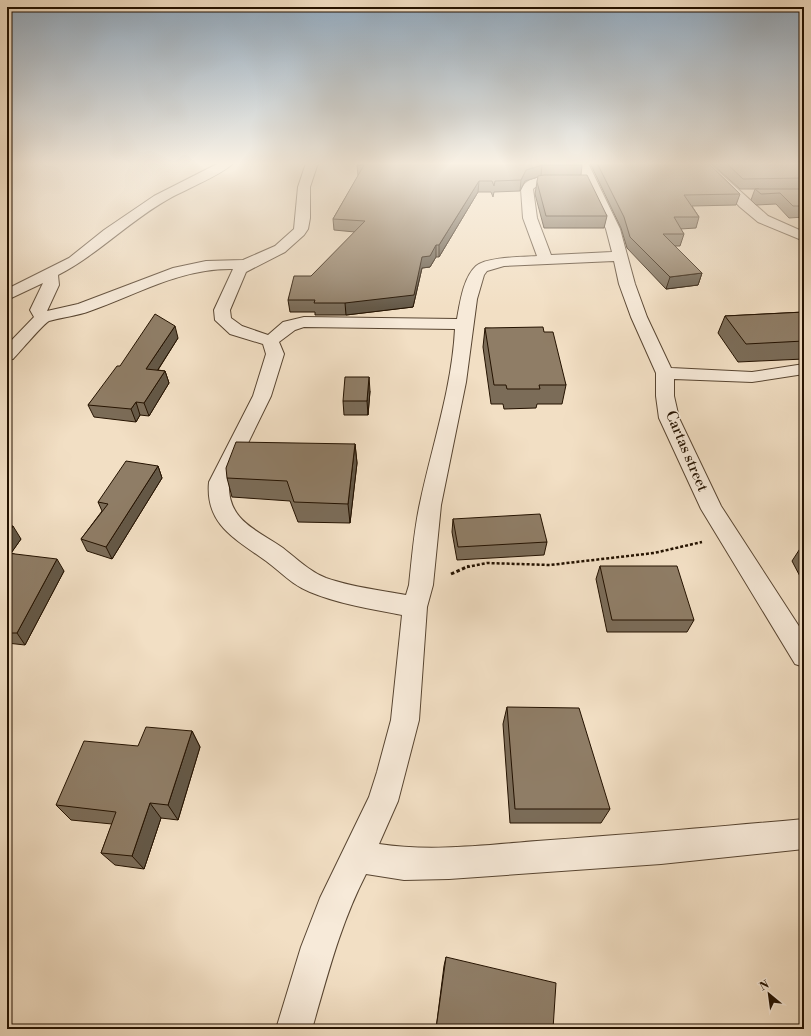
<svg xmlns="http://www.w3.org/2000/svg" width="811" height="1036" font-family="'Libre Bodoni',serif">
  <rect width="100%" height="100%" fill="#f2dfc4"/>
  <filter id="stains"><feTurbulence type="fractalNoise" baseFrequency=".005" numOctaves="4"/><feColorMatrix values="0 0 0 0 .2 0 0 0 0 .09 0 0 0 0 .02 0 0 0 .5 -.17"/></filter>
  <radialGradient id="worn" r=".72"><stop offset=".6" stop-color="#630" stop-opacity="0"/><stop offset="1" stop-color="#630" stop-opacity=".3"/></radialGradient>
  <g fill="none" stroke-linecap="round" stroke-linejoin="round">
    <g stroke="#584531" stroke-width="2">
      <g id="street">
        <path d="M219,163H233C227,172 183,191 172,197C131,219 99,254 58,275L59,285L47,311L78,304L173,268L206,261L243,260L275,246L294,229L298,187L306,163H318L310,187V218L308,229L304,235L285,252L246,272L230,310L231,318L242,326L268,335L283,322L304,317L457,319C460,303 463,278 476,266C486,257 523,257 537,256L523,218L521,189C523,185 526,182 530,180C538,176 568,172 573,180C567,189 544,179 533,189L537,218L551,255L612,252L606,229L576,163H588L620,229L635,284L647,317L671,368L752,372L804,364V374L752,382L674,379V396L679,418L721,506L804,634V667L795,664L701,509L659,418L656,396V373L631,317L619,284L614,261L504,266L487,271L484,275L477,299L466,382L441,505L433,585L427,607L419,720L398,801L379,844C431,852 485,845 537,841C626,835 715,827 804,819V849L661,864L449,879L404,880L366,874C340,925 328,974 312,1029H276L301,947L320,898L369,797L377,772L391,720L402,615C371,609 339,604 310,592C292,585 281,572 266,561C236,539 205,525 209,482L253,396L266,354L263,344L230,334L215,320L214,310L233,269C181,268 138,294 90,311C77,316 62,317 49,321C44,323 19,353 13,359L7,360V345L34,317L30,310L43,283L7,300V289L69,258L104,230L154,196ZM304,327L455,329C452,388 432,446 420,503C414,530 412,558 409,585L406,595C379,590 351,587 326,578C309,571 297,559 283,548C256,529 227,521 229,482L271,396L284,354L279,342L295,330Z"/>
        <polygon points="697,163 709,163 768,216 804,232 804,241 758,222 740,207"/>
      </g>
    </g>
    <polyline stroke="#241200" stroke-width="2.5" stroke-dasharray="3 2" stroke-linecap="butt" points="467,567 487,563 550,565 654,553 702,542"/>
    <polyline stroke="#241200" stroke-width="3" stroke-dasharray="3.5 2.5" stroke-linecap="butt" points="451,574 469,566"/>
    <use href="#street" fill="#f7ead9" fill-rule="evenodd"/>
  </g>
  <g fill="#7b6c58" stroke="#241200">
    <polygon points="590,163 708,163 740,194 736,205 692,206 699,217 696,228 680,229 684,234 680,246 675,246 702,273 698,285 666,289 627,248 621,228"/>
    <polygon points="711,163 804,163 804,217 789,218 776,204 756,205 751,200 755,189 759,189 740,189"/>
    <polygon points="357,165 582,165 581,175 607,216 604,228 544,228 535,194 538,176 541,176 525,181 520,191 494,192 493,197 491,192 478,192 439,257 436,257 430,267 422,268 413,307 346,315 315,315 315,312 290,312 288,300 355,232 334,230 333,219 358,176"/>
    <polygon points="804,312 804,359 738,362 718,333 725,316"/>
    <polygon points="485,328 544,332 566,385 562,404 537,404 536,408 504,409 503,404 491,404 483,347"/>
    <polygon points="178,338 158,370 165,371 169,383 149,416 140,415 136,422 94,417 88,405 120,366"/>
    <polygon points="370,391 368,415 344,415 343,401"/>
    <polygon points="355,444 357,463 350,523 298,522 290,501 232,497 227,478"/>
    <polygon points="158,466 162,478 112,559 87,551 81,539 102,511 98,502"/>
    <polygon points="453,519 547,542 544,555 457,560 452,532"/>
    <polygon points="7,525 21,539 11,553 64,571 25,645 7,643"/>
    <polygon points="803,544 804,544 804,584 792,561"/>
    <polygon points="600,566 694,620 687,632 607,632 596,579"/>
    <polygon points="507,707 610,809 601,823 510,823 503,724"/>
    <polygon points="192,731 200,747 178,820 161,818 144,869 115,865 101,853 112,824 71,820 56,805 138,746"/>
    <polygon points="446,957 553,1029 436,1029 444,966"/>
  </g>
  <g fill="#645847" stroke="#241200">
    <polygon points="542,165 541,176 525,181 520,191 521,180 526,170"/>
    <polygon points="479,181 478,192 439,257 439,245"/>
    <polygon points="436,245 436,257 430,267 422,268 413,307 346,315 345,303 422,257"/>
    <polygon points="702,273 698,285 666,289 670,277"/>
    <polygon points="175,326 178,338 150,382 146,369"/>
    <polygon points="165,371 169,383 149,416 144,403"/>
    <polygon points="369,377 370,391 368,415 367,401"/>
    <polygon points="136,402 140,415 136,422 131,409"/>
    <polygon points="355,444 357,463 350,523 348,504"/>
    <polygon points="158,466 162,478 112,559 106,547"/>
    <polygon points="13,526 21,539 7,559 7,535"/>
    <polygon points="57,559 64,571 25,645 17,633"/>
    <polygon points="192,731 200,747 178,820 168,805"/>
    <polygon points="150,803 161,818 144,869 132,856"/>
  </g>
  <g fill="#8f7d66" stroke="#241200">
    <polygon points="359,163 581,163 582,165 542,165 526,170 521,180 495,181 494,186 492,181 479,181 439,245 436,245 430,256 422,257 414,295 345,303 314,303 315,300 288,300 294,276 311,276 365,221 333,219 364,165 357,165"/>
    <polygon points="597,163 708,163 740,194 684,195 699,217 674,217 684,234 663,234 702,273 670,277 630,237 624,217"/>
    <polygon points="726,163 804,163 804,178 743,179"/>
    <polygon points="544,175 587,175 607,216 546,216 537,182 538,176"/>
    <polygon points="755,189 804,189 804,206 793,206 780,193 761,194"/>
    <polygon points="804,312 804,341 746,344 725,316"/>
    <polygon points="155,314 175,326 146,369 165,371 144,403 136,402 131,409 88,405 117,366 120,366"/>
    <polygon points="543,327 544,332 553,332 566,385 539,385 540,389 507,389 506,385 494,385 485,328"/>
    <polygon points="345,377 369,377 367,401 343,401"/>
    <polygon points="236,442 355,444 348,504 294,502 287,481 227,478 226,468"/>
    <polygon points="126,461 158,466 106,547 81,539 108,504 98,502"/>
    <polygon points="540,514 547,542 458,547 453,519"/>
    <polygon points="7,525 13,526 7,535"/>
    <polygon points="7,553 57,559 17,633 7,633"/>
    <polygon points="600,566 677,566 694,620 612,620"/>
    <polygon points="507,707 579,708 610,809 515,809"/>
    <polygon points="146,727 192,731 168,805 150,803 132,856 101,853 116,812 56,805 84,741 138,746"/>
    <polygon points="446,957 556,983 553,1029 436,1029"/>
    <polygon points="618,1027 631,1029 618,1029"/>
  </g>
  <linearGradient id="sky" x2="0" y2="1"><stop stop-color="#90a9bf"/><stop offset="0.53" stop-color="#f9f1e4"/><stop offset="1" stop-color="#f9f1e4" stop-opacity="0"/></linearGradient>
  <rect width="811" height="308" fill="url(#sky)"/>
  <g text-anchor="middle" stroke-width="3" stroke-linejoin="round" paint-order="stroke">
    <g font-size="15" fill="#241200" stroke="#f7ead9">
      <text transform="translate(687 451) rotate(67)" y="5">Cartas street</text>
    </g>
  </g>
  <rect width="811" height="1036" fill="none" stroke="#f2dfc4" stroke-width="24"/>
  <rect x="8" y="8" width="795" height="1020" fill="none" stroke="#241200" stroke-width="2"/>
  <rect x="12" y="12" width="787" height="1012" fill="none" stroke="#241200"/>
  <g transform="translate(769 994) rotate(331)" stroke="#f7ead9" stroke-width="3" paint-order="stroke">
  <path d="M0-3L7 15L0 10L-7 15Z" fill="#241200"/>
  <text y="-6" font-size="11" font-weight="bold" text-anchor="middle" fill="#241200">N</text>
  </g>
  <rect width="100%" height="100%" filter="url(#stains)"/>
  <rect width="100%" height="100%" fill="url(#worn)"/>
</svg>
